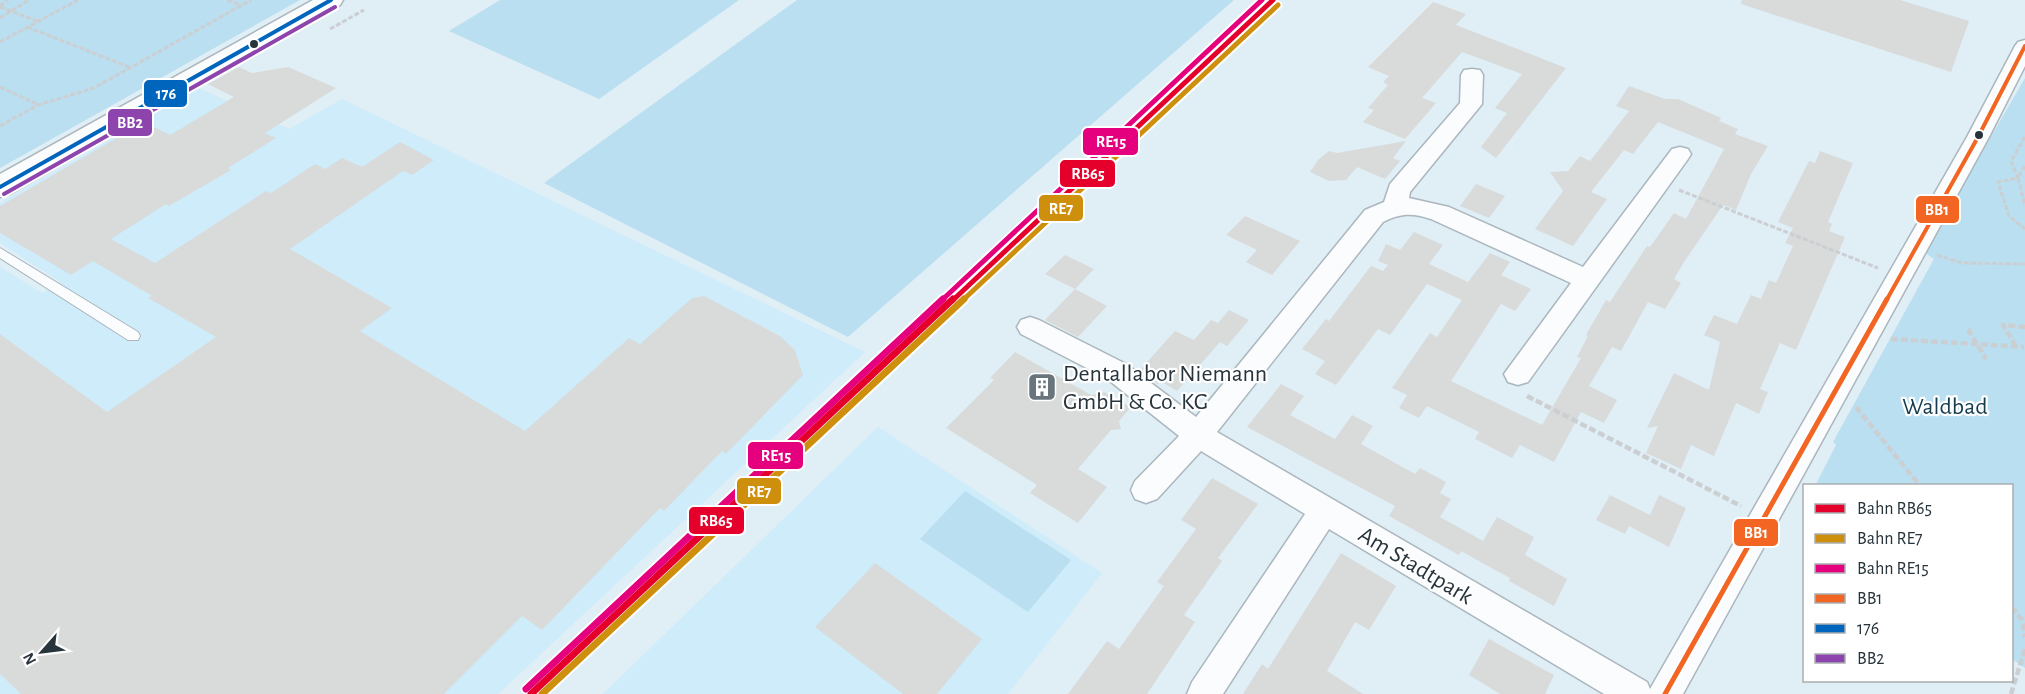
<svg xmlns="http://www.w3.org/2000/svg" width="2025" height="694" font-family="'Alegreya Sans',sans-serif">
  <rect width="100%" height="100%" fill="#e0eef6"/>
  <g fill="#cfecfb">
    <polygon points="199,88 289,129 342,99 865,352 498,694 0,694 0,267 42,293 60,282 0,243 0,203"/>
    <polygon points="878,427 1102,573 1008,694 603,694"/>
  </g>
  <g fill="#badff1">
    <polygon points="0,0 300,0 0,168"/>
    <polygon points="500,0 739,0 599,99 449,31"/>
    <polygon points="797,0 1234,0 848,337 544,183"/>
    <polygon points="2025,78 2025,668 2012,659 2012,486 1815,486 1836,445 1833,442 1934,259 1924,252"/>
    <polygon points="965,491 1071,560 1028,612 920,539"/>
  </g>
  <g fill="#d8dbda">
    <polygon points="1742,0 1900,0 1969,21 1951,72 1741,4"/>
    <polygon points="1433,2 1466,14 1456,25 1566,68 1496,158 1481,147 1507,113 1495,108 1522,74 1462,52 1422,98 1436,103 1405,139 1363,122 1374,110 1368,108 1388,85 1383,82 1389,76 1368,67"/>
    <polygon points="239,67 252,73 288,67 336,88 265,133 276,138 228,168 231,170 169,206 166,204 111,239 155,263 266,191 271,193 315,164 325,169 342,158 362,167 400,142 434,160 412,175 403,171 290,249 392,308 360,331 525,431 629,338 640,344 692,298 704,296 780,336 795,350 803,375 726,454 722,451 664,511 660,508 542,630 522,616 444,694 21,694 0,674 0,334 107,412 216,337 148,298 152,296 93,261 71,275 0,233 0,206 144,122 170,135 234,97 208,84"/>
    <polygon points="1629,86 1665,99 1678,99 1721,118 1719,121 1738,129 1735,134 1768,146 1751,174 1736,210 1723,205 1684,262 1674,279 1681,283 1665,309 1648,302 1621,351 1612,347 1589,386 1617,400 1604,423 1581,412 1554,462 1520,445 1512,458 1475,439 1479,432 1427,406 1419,418 1399,408 1407,395 1392,388 1430,333 1437,337 1462,300 1427,284 1390,335 1378,329 1336,385 1315,374 1325,361 1302,349 1326,319 1329,321 1371,266 1383,271 1388,265 1378,261 1386,244 1400,250 1414,232 1443,245 1429,264 1468,282 1490,253 1510,262 1501,275 1531,289 1515,311 1501,304 1451,381 1542,425 1581,358 1577,357 1588,336 1586,335 1606,300 1610,302 1647,246 1650,247 1674,213 1686,219 1724,149 1658,122 1633,154 1624,150 1591,192 1607,199 1573,246 1535,229 1563,191 1550,172 1568,171 1580,156 1590,161 1629,111 1616,106"/>
    <polygon points="1406,141 1393,158 1400,161 1385,179 1357,167 1346,180 1329,181 1310,172 1318,160 1329,151 1337,153"/>
    <polygon points="1820,151 1853,163 1828,222 1832,224 1829,231 1845,237 1796,350 1780,343 1760,389 1768,392 1759,414 1736,403 1714,456 1691,445 1681,469 1646,453 1658,426 1647,428 1674,373 1709,390 1720,342 1704,335 1714,315 1737,324 1751,295 1761,299 1769,280 1776,283 1793,246 1785,243 1793,228 1778,222 1809,161 1815,163"/>
    <polygon points="1476,184 1505,196 1489,218 1460,206"/>
    <polygon points="1245,216 1300,241 1272,275 1246,262 1257,250 1226,235"/>
    <polygon points="1065,255 1094,269 1075,289 1045,274"/>
    <polygon points="1075,289 1107,306 1078,337 1045,320"/>
    <polygon points="1229,310 1249,320 1227,346 1220,342 1177,391 1160,381 1158,384 1139,371 1175,331 1194,340 1211,320 1218,323"/>
    <polygon points="1015,352 1091,395 1104,392 1131,407 1119,421 1121,429 1111,430 1078,469 1107,487 1078,523 1030,493 1037,485 946,428 994,380 990,378"/>
    <polygon points="1281,384 1304,396 1290,415 1335,439 1352,415 1373,426 1361,444 1415,474 1420,468 1446,482 1440,493 1451,499 1440,517 1483,541 1497,517 1534,537 1525,555 1567,579 1554,606 1509,581 1510,578 1486,565 1461,551 1459,555 1389,516 1395,506 1247,427"/>
    <polygon points="1212,478 1258,504 1218,558 1222,561 1184,615 1195,622 1147,694 1068,694 1107,641 1119,649 1164,586 1157,582 1196,529 1181,520"/>
    <polygon points="1610,495 1650,515 1659,495 1686,508 1669,547 1629,526 1625,534 1596,520"/>
    <polygon points="1341,553 1396,586 1369,630 1355,622 1327,671 1363,694 1243,694 1262,664 1268,669"/>
    <polygon points="875,563 982,639 937,694 903,694 815,627"/>
    <polygon points="1489,639 1554,675 1545,694 1500,694 1469,675"/>
  </g>
  <g fill="none" stroke-linecap="round" stroke-linejoin="round">
    <g stroke="#abb6bd" stroke-width="2">
      <polygon id="lane" points="0,248 138,332 140,336 138,340 128,340 0,258"/>
    </g>
    <g stroke="#abb6bd" stroke-width="3">
      <path id="street" d="M2025,40V66L1989,137L1683,694H1604L1329,529L1223,694H1187L1192,682L1305,514L1201,451L1157,499L1146,503L1135,499L1131,490L1135,481L1179,436L1106,378L1021,334L1017,327L1021,320L1030,317L1039,320L1126,364L1196,417L1365,210L1384,202L1390,184L1460,103L1461,75L1464,70L1472,69L1480,70L1483,75L1482,104L1410,192L1409,198L1449,207L1583,267L1672,149L1680,147L1688,149L1691,154L1688,159L1528,382L1518,385L1508,382L1504,374L1571,283L1431,219C1412,213 1401,213 1383,222L1217,432L1647,682L1650,689L1967,137L2015,46L2018,42Z"/>
    </g>
    <g stroke="#abb6bd" stroke-width="3">
      <polygon id="primary" points="313,0 343,0 340,5 10,194 0,197 0,174"/>
    </g>
    <g stroke="#cbcfd2" stroke-width="3" stroke-dasharray="5 2" stroke-linecap="butt">
      <polyline points="227,0 241,5"/>
      <polyline points="0,6 7,0"/>
      <polyline points="0,7 37,21"/>
      <polyline points="0,18 29,0"/>
      <polyline points="27,27 129,67"/>
      <polyline points="330,29 364,10"/>
      <polyline points="0,42 78,0"/>
      <polyline points="0,87 37,104"/>
      <polyline points="0,126 38,105 94,88 251,0"/>
      <polyline points="2025,137 2011,161 2018,178 1998,182 2009,216 2025,229"/>
      <polyline points="2025,166 2018,178 2025,206"/>
      <polyline points="1679,190 1878,268"/>
      <polyline points="1937,255 1962,263 2025,264"/>
    </g>
    <g stroke="#cbcfd2" stroke-width="4.5" stroke-dasharray="7 3" stroke-linecap="butt">
      <polyline points="1968,329 1986,359"/>
      <polyline points="1891,339 2024,347"/>
      <polyline points="2016,346 2003,325 2025,327"/>
      <polyline points="1527,396 1741,506"/>
      <polyline points="1856,407 1920,486"/>
      <polyline points="2012,607 2022,620 2025,637"/>
      <polyline points="2011,694 2025,649"/>
    </g>
    <use href="#lane" fill="#fafcfe" fill-rule="evenodd"/>
    <use href="#street" fill="#fafcfe" fill-rule="evenodd"/>
    <use href="#primary" fill="#fafcfe" fill-rule="evenodd"/>
    <g stroke="#fff" stroke-width="8">
      <polyline id="bus-1-far1" points="1886,301 1978,137 2025,46"/>
    </g>
    <g stroke="#fff" stroke-width="10">
      <polyline id="bus-1" points="1665,694 1887,299"/>
    </g>
    <g stroke="#fff" stroke-width="8">
      <polyline id="bus-2" points="0,187 331,0"/>
    </g>
    <g stroke="#fff" stroke-width="8">
      <polyline id="bus-3" points="4,194 335,7"/>
    </g>
    <use href="#bus-1-far1" stroke="#f26522" stroke-width="4"/>
    <use href="#bus-1" stroke="#f26522" stroke-width="5"/>
    <use href="#bus-2" stroke="#0065bd" stroke-width="4"/>
    <use href="#bus-3" stroke="#8e44ad" stroke-width="4"/>
    <g stroke="#fff" stroke-width="9">
      <polyline id="rail-1-far1" points="952,301 1273,0"/>
    </g>
    <g stroke="#fff" stroke-width="11">
      <polyline id="rail-1" points="531,694 953,299"/>
    </g>
    <g stroke="#fff" stroke-width="9">
      <polyline id="rail-2-far1" points="962,301 1278,5"/>
    </g>
    <g stroke="#fff" stroke-width="11">
      <polyline id="rail-2" points="542,694 964,299"/>
    </g>
    <g stroke="#fff" stroke-width="9">
      <polyline id="rail-3-far1" points="941,301 1262,0"/>
    </g>
    <g stroke="#fff" stroke-width="11">
      <polyline id="rail-3" points="526,689 943,299"/>
    </g>
    <use href="#rail-1-far1" stroke="#e4002b" stroke-width="5"/>
    <use href="#rail-1" stroke="#e4002b" stroke-width="7"/>
    <use href="#rail-2-far1" stroke="#cd8f0c" stroke-width="5"/>
    <use href="#rail-2" stroke="#cd8f0c" stroke-width="7"/>
    <use href="#rail-3-far1" stroke="#e5007d" stroke-width="5"/>
    <use href="#rail-3" stroke="#e5007d" stroke-width="7"/>
  </g>
  <defs>
    <g id="building-square" transform="scale(1.5)"><rect x="-9" y="-9" width="18" height="18" rx="4" fill="#68757c" stroke="#fff"/><path d="M-4-6H4V6H1V3H-1V6H-4ZM-2.5-4.3h1.7v1.8h-1.7ZM.8-4.3h1.7v1.8H.8ZM-2.5-1h1.7V.8h-1.7ZM.8-1h1.7V.8H.8Z" fill="#fff"/></g>
  </defs>
  <g fill-rule="evenodd">
    <use href="#building-square" x="1042" y="387"/>
  </g>
  <g fill="#27343b" stroke="#fff" stroke-width="2">
    <circle cx="254" cy="44" r="5"/>
    <circle cx="1979" cy="135" r="5"/>
  </g>
  <g text-anchor="middle" stroke-width="4.5" stroke-linejoin="round" paint-order="stroke">
    <g font-size="24" fill="#27343b" stroke="#fff" text-anchor="start">
      <text x="1063" y="381">Dentallabor Niemann<tspan x="1063" dy="28">GmbH &amp; Co. KG</tspan></text>
    </g>
    <g font-size="24" fill="#143c4d" stroke="#fff">
      <text x="1945" y="414">Waldbad</text>
    </g>
    <g font-size="24" fill="#27343b" stroke="#fff">
      <text transform="translate(1416 565) rotate(31)" y="8">Am Stadtpark</text>
    </g>
  </g>
  <g stroke="#fff" stroke-width="2">
    <rect x="143" y="79" width="45" height="29" rx="6" fill="#0065bd"/>
    <rect x="107" y="108" width="46" height="29" rx="6" fill="#8e44ad"/>
    <rect x="1082" y="127" width="57" height="29" rx="6" fill="#e5007d"/>
    <rect x="1059" y="159" width="57" height="29" rx="6" fill="#e4002b"/>
    <rect x="1038" y="194" width="46" height="28" rx="6" fill="#cd8f0c"/>
    <rect x="1915" y="195" width="45" height="29" rx="6" fill="#f26522"/>
    <rect x="747" y="441" width="57" height="29" rx="6" fill="#e5007d"/>
    <rect x="736" y="477" width="46" height="28" rx="6" fill="#cd8f0c"/>
    <rect x="688" y="506" width="57" height="29" rx="6" fill="#e4002b"/>
    <rect x="1733" y="518" width="46" height="29" rx="6" fill="#f26522"/>
  </g>
  <g font-size="16" text-anchor="middle" font-weight="bold" fill="#fff">
    <text x="166" y="99">176</text>
    <text x="130" y="128">BB2</text>
    <text x="1111" y="147">RE15</text>
    <text x="1088" y="179">RB65</text>
    <text x="1061" y="214">RE7</text>
    <text x="1937" y="215">BB1</text>
    <text x="776" y="461">RE15</text>
    <text x="759" y="497">RE7</text>
    <text x="716" y="526">RB65</text>
    <text x="1756" y="538">BB1</text>
  </g>
  <rect x="1803" y="484" width="210" height="198" fill="#ffffff" stroke="#a9aeb1" stroke-width="1.5"/>
  <rect x="1815" y="504" width="30" height="9" fill="#e4002b" stroke="#a9aeb1" stroke-width="1.5"/>
  <text x="1857" y="514" font-size="18" fill="#27343b">Bahn RB65</text>
  <rect x="1815" y="534" width="30" height="9" fill="#cd8f0c" stroke="#a9aeb1" stroke-width="1.5"/>
  <text x="1857" y="544" font-size="18" fill="#27343b">Bahn RE7</text>
  <rect x="1815" y="564" width="30" height="9" fill="#e5007d" stroke="#a9aeb1" stroke-width="1.5"/>
  <text x="1857" y="574" font-size="18" fill="#27343b">Bahn RE15</text>
  <rect x="1815" y="594" width="30" height="9" fill="#f26522" stroke="#a9aeb1" stroke-width="1.5"/>
  <text x="1857" y="604" font-size="18" fill="#27343b">BB1</text>
  <rect x="1815" y="624" width="30" height="9" fill="#0065bd" stroke="#a9aeb1" stroke-width="1.5"/>
  <text x="1857" y="634" font-size="18" fill="#27343b">176</text>
  <rect x="1815" y="654" width="30" height="9" fill="#8e44ad" stroke="#a9aeb1" stroke-width="1.5"/>
  <text x="1857" y="664" font-size="18" fill="#27343b">BB2</text>
  <g transform="translate(42 652) rotate(242)" stroke="#ffffff" stroke-width="4.5" paint-order="stroke">
  <path d="M0-4.5L10 22L0 15L-10 22Z" fill="#27343b"/>
  <text y="-9" font-size="16" font-weight="bold" text-anchor="middle" fill="#27343b">N</text>
  </g>
</svg>
